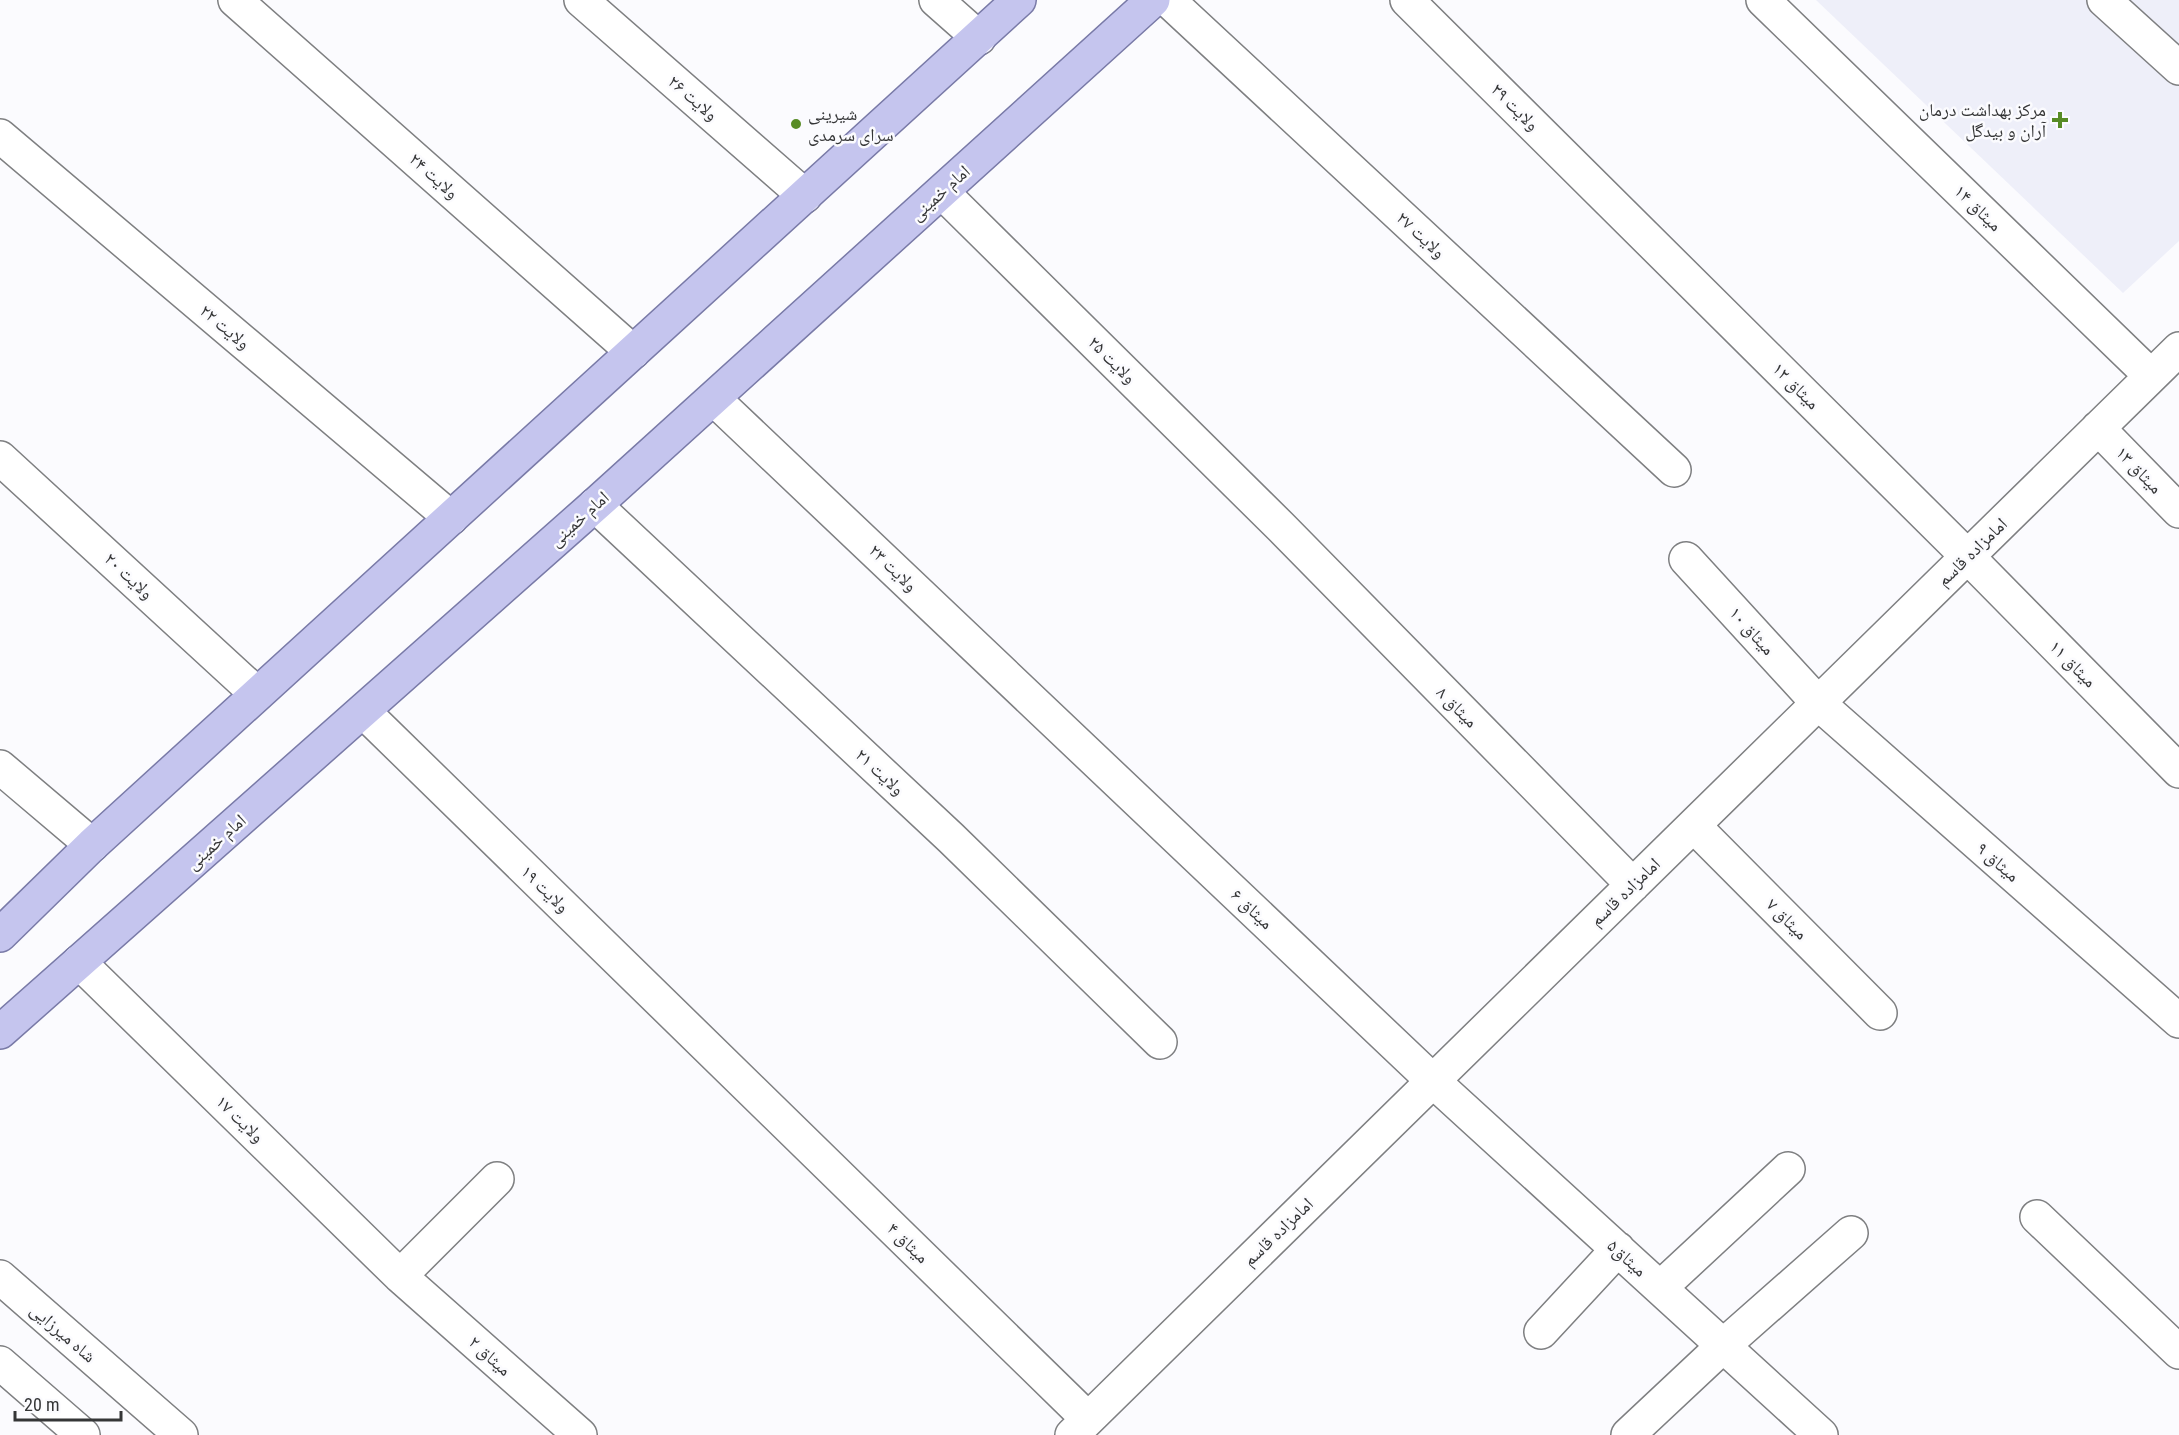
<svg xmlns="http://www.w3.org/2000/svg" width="2179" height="1435" font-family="'Roboto Condensed','Noto Naskh Arabic',sans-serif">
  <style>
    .built { fill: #eeeff9 }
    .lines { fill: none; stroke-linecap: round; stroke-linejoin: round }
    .minor-casing { stroke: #7e7f81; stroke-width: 36 }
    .major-casing { stroke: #797aa7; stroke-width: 36 }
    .minor { stroke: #fff; stroke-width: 33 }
    .major { stroke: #c5c5ee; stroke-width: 33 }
    .poi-dot { fill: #588c25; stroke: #fbfbfe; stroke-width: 2 }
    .labels { text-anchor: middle; stroke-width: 5; stroke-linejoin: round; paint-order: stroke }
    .street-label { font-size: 18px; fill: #353637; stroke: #fbfbfe }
    .poi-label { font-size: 18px; fill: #353637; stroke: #fbfbfe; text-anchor: end }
  </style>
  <rect width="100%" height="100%" fill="#fbfbfe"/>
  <path class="built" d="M1816 0H2179V241L2123 293Z"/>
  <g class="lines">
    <g class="minor-casing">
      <path id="minor" d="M235 0 633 352
        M581 0 805 196
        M936 0 979 38
        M1168 0 1674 470
        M1407 0 1968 557 2179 771
        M1763 0 2151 376
        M2104 0 2179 68
        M0 136 451 518
        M942 192 1282 528 1633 885
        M714 399 1433 1081 1821 1435
        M2098 428 2179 511
        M0 458 257 694
        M595 505 951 838 1160 1042
        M1686 559 1818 703 2179 1021
        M363 711 1088 1419
        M0 767 92 845
        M1694 826 1880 1013
        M79 962 400 1276 580 1435
        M2037 1217 2179 1352
        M400 1276 497 1179
        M0 1277 181 1435
        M1660 1288 1788 1169
        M1541 1332 1618 1249
        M0 1363 83 1435
        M1072 1435 2179 349
        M1628 1435 1724 1345 1851 1233"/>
    </g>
    <g class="major-casing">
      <path id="major" d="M0 935 92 845 1019 0
        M0 1032 595 505 1153 0"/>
    </g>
    <use href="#minor" class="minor"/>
    <use href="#major" class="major"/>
  </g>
  <g class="poi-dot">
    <path d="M2057 111h6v6h6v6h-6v6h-6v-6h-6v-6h6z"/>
    <circle cx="796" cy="124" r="6"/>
  </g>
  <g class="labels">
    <g class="street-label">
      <text transform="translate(693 98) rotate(41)" y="6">ولایت ۲۶</text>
      <text transform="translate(1515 107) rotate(45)" y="6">ولایت ۲۹</text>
      <text transform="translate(434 176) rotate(42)" y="6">ولایت ۲۴</text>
      <text transform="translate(940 193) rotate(-42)" y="6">امام خمینی</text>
      <text transform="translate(1978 208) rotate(44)" y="6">میثاق ۱۴</text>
      <text transform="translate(1421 235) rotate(43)" y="6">ولایت ۲۷</text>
      <text transform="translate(225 327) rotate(40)" y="6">ولایت ۲۲</text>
      <text transform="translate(1112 360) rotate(45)" y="6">ولایت ۲۵</text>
      <text transform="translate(1796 386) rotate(45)" y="6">میثاق ۱۲</text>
      <text transform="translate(2139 470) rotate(46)" y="6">میثاق ۱۳</text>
      <text transform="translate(579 519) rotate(-42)" y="6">امام خمینی</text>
      <text transform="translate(1972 552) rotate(-44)" y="6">امامزاده قاسم</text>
      <text transform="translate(893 568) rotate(44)" y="6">ولایت ۲۳</text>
      <text transform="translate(129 576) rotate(43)" y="6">ولایت ۲۰</text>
      <text transform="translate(1752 631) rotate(48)" y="6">میثاق ۱۰</text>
      <text transform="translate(2073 664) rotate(45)" y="6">میثاق ۱۱</text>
      <text transform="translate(1457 707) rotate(45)" y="6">میثاق ۸</text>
      <text transform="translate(880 772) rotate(43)" y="6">ولایت ۲۱</text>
      <text transform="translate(216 842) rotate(-42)" y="6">امام خمینی</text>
      <text transform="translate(1998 862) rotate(41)" y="6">میثاق ۹</text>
      <text transform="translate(545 889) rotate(44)" y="6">ولایت ۱۹</text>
      <text transform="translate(1625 892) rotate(-44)" y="6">امامزاده قاسم</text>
      <text transform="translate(1252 909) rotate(43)" y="6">میثاق ۶</text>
      <text transform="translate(1787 919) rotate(45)" y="6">میثاق ۷</text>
      <text transform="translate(240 1119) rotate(44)" y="6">ولایت ۱۷</text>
      <text transform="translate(1278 1232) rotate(-44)" y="6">امامزاده قاسم</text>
      <text transform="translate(908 1243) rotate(44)" y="6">میثاق ۴</text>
      <text transform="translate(1627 1258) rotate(42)" y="6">میثاق۵</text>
      <text transform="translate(63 1333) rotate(41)" y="6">شاه میرزایی</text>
      <text transform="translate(490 1356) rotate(42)" y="6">میثاق ۲</text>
    </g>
    <g class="poi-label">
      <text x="2046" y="116">مرکز بهداشت درمان<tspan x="2046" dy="21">آران و بیدگل</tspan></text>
      <text x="808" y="120" text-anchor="start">شیرینی<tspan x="808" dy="21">سرای سرمدی</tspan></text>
    </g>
  </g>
  <path d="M15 1411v9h106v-9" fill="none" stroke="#353637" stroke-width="3"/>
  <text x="24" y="1411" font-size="18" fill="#353637" stroke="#fbfbfe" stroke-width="4.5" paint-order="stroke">20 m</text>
</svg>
